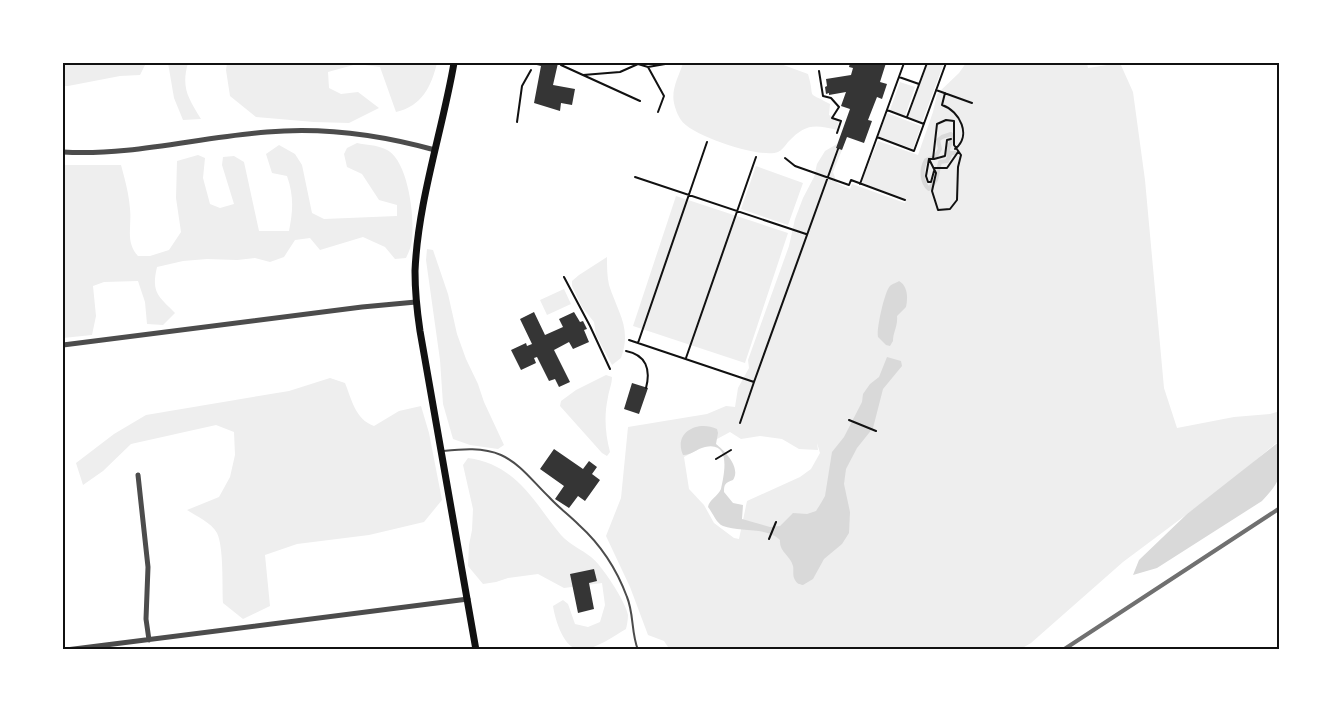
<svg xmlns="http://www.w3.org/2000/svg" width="1343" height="713" font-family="'IBM Plex Sans',sans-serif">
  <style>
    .green { fill: #eee; fill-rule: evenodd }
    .water { fill: #d9d9d9 }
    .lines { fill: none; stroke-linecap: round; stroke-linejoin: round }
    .stream { stroke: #d9d9d9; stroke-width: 4 }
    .building { fill: #353535 }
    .path { stroke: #111; stroke-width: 2 }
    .service { stroke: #4c4c4c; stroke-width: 2 }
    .minor { stroke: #4c4c4c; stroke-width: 5 }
    .secondary { stroke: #111; stroke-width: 7 }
    .rail { stroke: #707070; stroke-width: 4 }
    .neatline { fill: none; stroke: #111; stroke-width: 2 }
  </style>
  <rect width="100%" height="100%" fill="#fff"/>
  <path class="green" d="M63 63H146L140 75 120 76 68 86H63Z
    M168 63H188C181 88 188 97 201 119L183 120 174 98Z
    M227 63H437C431 87 422 106 396 112L380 67 357 64 328 72 329 88 341 94 358 92 379 108 349 123 314 122 256 117 230 96 226 70Z
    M683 63H778L808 74C816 101 804 90 830 104L829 115 839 120 837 130C814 124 805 124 788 142 785 146 782 150 778 152 762 159 691 136 681 120 678 116 675 108 674 103 671 89 679 76 683 63Z
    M928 63H944L922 122 908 117Z
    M966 63H1087L1088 68 1120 63 1133 92 1145 180 1164 388 1177 428 1234 417 1270 414 1280 411V441L1275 444 1230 482 1123 562 1031 643 1019 650H670L664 641 648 635 630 587 606 536 621 498 628 427 707 414 726 406 735 407 738 388 749 368 748 360 789 246 795 219 803 198 814 177 817 164 825 151 837 144 836 148 842 150 833 172 837 183 850 189 852 184 905 203 906 199 861 183 878 141 918 155 933 112 937 94 959 73ZM730 432 741 439 760 436 782 439 799 449 818 450 817 443 820 453 811 469 800 477 747 501 739 539 734 538 714 523 704 505 689 489 684 457Z
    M900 82 915 87 905 116 890 110Z
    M887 113 921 126 913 149 878 136Z
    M357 143C366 145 377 145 385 149 409 158 416 223 411 245 410 249 408 254 406 258L395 259 385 247 363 237 320 250 310 238 295 240 284 257 270 262 255 258 237 260 207 259 183 261 157 267C151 293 158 296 175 313L163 325 147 324 145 302 138 281 104 282 93 286 96 316 92 335 63 338V167L65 165H121C125 180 129 194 130 209 132 226 125 242 138 256H150L169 250 181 232 176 198 177 161 198 155 205 158 203 178 210 204 220 208 234 204 222 165 223 157 234 156 244 162 259 231H289C293 211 294 196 287 176L272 173 266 154 279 145 295 154 302 165 312 213 324 219 397 216V205L379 200 362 174 347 167 344 154 347 148Z
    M756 166 803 183 788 225 741 209Z
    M676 196 788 233 745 363 633 326Z
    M427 249 433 250 448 294 457 334 466 359 478 384 484 402 504 445 498 449 470 445 453 439 443 404 440 360 426 260Z
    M607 257C607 267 607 276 609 285 618 313 632 328 621 358L612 365 596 335 594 322 582 307 572 286V281L579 275Z
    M564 289 571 304 547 315 540 300Z
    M606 375 612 377C612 384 609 390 608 397 604 415 605 433 610 452L607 456 602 453 560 406 561 401 576 390Z
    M330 378 345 383C352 400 355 419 374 426L399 411 421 406 429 433 442 500 424 522 369 535 297 544 265 555 270 606 243 619 223 603C222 586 224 548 217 533 212 523 196 516 187 510L219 497 230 477 235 455 234 432 216 425 131 444 103 471 83 485 76 463 114 434 146 415 289 391Z
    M468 458C517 465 533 501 561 535 570 545 581 549 591 557 601 564 626 602 628 615 628 619 627 625 626 629 614 636 597 648 583 650 564 652 555 619 553 606L563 600 568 604 575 624 588 627 600 622 605 605 602 583 564 588 538 574 508 578 496 582 483 584 468 566 469 545 472 530 473 509 463 465Z"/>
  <path class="water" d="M899 281C908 286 908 298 906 307L897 316C898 326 893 332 893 341L890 346 886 345 878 337C876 330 885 290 890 286 892 284 898 282 899 281Z
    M887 357 901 361 902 366 883 389 873 428 857 448 846 469 844 484 850 512 849 533 842 544 824 559 813 579 803 585C799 584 797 584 795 580 792 575 794 570 793 566 790 555 779 552 780 540 768 527 739 532 723 526 716 523 713 513 708 507 709 500 718 496 721 489 724 475 732 441 705 447 696 449 692 455 683 455 673 432 698 420 717 429L718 433 716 444C726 452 741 468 733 480 725 483 724 484 724 492L733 503 743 505 742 519 770 527 780 526 793 513 807 514 816 511 821 503 825 496 832 452 844 437 862 402 863 394 870 384 879 377Z
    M1280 441C1280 473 1285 477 1262 501L1157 568 1133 575 1139 560 1187 514Z"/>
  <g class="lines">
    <path class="stream" d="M949 158 948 149 953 137 951 134 942 137 938 140 940 149 936 156 926 160C921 169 921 182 929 189L936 180 940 162 947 161 951 153H956"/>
  </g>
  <path class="building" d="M528 63H558L553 85 575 89 572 105 561 103 560 111 534 103 541 66Z
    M850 63H886L880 82 887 84 882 99 877 97 868 120 872 121 864 143 847 137 842 150 836 148 850 109 841 106 846 92 829 95V93L826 94 825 87 827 86 826 79 851 75 853 68 849 67Z
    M534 312 545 335 563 327 559 319 574 312 580 322 583 321 587 329 584 330 589 342 573 349 569 342 554 350 570 382 559 387 555 379 549 381 537 357 534 358 536 363 521 370 511 350 526 343 527 346 532 344 520 319Z
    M632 383 648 388 639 414 624 409Z
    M554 449 583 469 589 461 597 467 592 474 600 480 585 501 578 496 569 508 555 499 564 486 540 469Z
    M594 569 597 581 589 583 594 609 578 613 570 574Z"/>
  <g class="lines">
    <path class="path" d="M561 65 640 101
      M648 67 671 63
      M819 71 823 96 831 98 839 107 832 118 841 121 837 133
      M583 75 620 72 638 64 648 67 664 96 658 112
      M899 77 919 84
      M936 90 972 103
      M945 93 942 105C960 111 972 136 955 149
      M887 110 924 124
      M907 117 927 63
      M517 122 522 86 531 70
      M877 137 914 151 946 63
      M785 158 795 166 849 185 851 180 905 200
      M929 159 926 176 928 182H931L934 171
      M933 159 937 124 946 120 954 121V145L961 155 958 167 957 200 950 209 938 210 932 191 936 173 929 159H934L945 156 947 140 951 139
      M934 168H947L958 152
      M635 177 806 234
      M860 184 904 63
      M564 277 590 326 610 369
      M629 340 754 382
      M638 343 707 142
      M626 351C646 355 651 369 646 388
      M686 358 756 157
      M849 420 876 431
      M740 423 754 382 838 149
      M716 459 731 450
      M769 539 776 522"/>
    <path class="service" d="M443 451C462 449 483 447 501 455 521 464 534 483 549 497 558 507 569 515 579 525 600 544 617 570 627 597 634 614 631 632 638 650"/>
    <path class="minor" d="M63 152C132 156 199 137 267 132 323 127 381 135 435 150
      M63 345 362 307 416 302
      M138 475 148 567 146 619 149 640
      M66 650 468 599"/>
    <path class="secondary" d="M454 63C442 132 418 201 415 271 415 292 417 311 420 331L476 650"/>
    <path class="rail" d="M1063 650 1280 508"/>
  </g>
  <rect width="1343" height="713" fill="none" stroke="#ffffff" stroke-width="129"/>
  <rect x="64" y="64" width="1214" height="584" class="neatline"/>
</svg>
